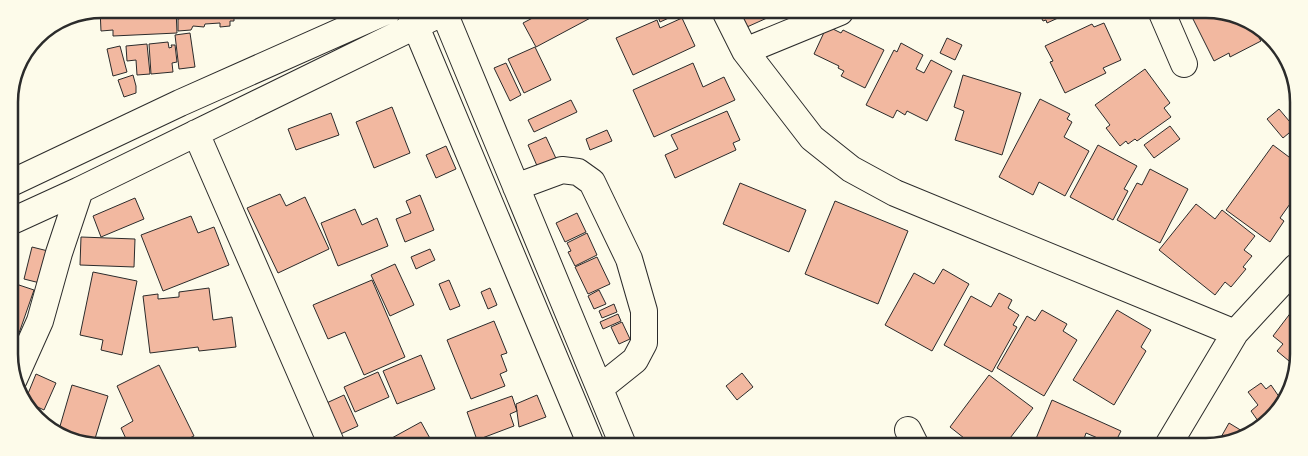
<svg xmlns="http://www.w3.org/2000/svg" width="1308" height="456" font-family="Manrope,sans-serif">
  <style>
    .building { fill: #f2b8a0; stroke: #2b2b2b }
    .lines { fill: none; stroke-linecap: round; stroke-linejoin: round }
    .minor-casing { stroke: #2b2b2b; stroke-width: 28 }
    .minor { stroke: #fdfbea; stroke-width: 26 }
    .rim { fill: none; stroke: #2b2b2b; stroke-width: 2.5 }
  </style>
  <rect width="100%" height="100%" fill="#fdfbea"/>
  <path class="building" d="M100 9H176L177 33 113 36V30L101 31Z
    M182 9H226L227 17H234V21H230V26L220 27V23L205 24 204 27 193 26 191 30 178 31V19L182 18Z
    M546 11H594L596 15 536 47 523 23Z
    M656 11H684L660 22Z
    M740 11 764 12 767 18 747 27Z
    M1039 13H1069L1047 23 1046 20 1043 21Z
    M1198 13 1236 14 1267 34 1259 38 1261 41 1230 57 1229 53 1214 61 1192 17Z
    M682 18 695 46 633 75 616 38 657 20 660 28Z
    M1104 23 1121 60 1103 68 1106 73 1065 93 1050 62 1053 61 1045 46 1092 24 1094 27Z
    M827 26 841 33 843 30 884 50 865 88 841 76 844 71 838 68 839 66 814 54Z
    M190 33 195 67 179 69 175 35Z
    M947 38 962 45 955 60 940 53Z
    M168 42 169 48 172 47 171 45H175L177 62 172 63 173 72 151 74 149 44Z
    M901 43 923 55 916 69 924 73 931 60 952 71 927 121 907 111 905 115 897 110 893 118 866 105 894 50 897 52Z
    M147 44 150 74 137 75 136 60 127 61 126 46Z
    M120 46 127 72 113 76 107 49Z
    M535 47 551 80 524 93 508 59Z
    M506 63 521 95 510 101 494 68Z
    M693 63 703 87 724 77 735 100 654 137 633 90Z
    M1145 69 1170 103 1164 108 1171 117 1137 141 1135 139 1128 144 1126 141 1120 146 1106 128 1110 125 1095 105Z
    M133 75 136 86V93L124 97 118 80Z
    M963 75 1021 93 1002 155 955 140 964 111 954 107Z
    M1040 99 1070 114 1067 119 1072 122 1064 137 1089 151 1065 196 1039 182 1033 195 999 177Z
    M571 100 577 112 534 132 528 120Z
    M392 107 410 153 374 168 356 122Z
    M1279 109 1295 128 1283 138 1267 119Z
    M727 111 740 140 733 143 736 150 675 178 665 155 678 149 671 135Z
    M331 113 339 135 296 150 288 129Z
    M1170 126 1180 139 1154 158 1144 145Z
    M607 130 612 141 590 150 586 139Z
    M546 137 560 167 541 175 528 145Z
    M1098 145 1137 166 1124 189 1128 191 1113 220 1070 197Z
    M1273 145 1297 163V194L1280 218 1284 221 1270 242 1226 210Z
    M446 146 456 169 436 178 426 155Z
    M1150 169 1188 189 1160 243 1117 220 1137 183 1142 185Z
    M740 183 806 210 789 252 723 224Z
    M280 194 286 206 305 197 329 249 278 273 247 208Z
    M420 195 434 230 405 242 396 219 411 213 406 201Z
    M135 198 144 219 101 237 93 216Z
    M835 201 908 231 878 304 805 274Z
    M1196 204 1215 219 1222 210 1255 236 1244 250 1252 256 1243 267 1246 269 1231 287 1225 282 1215 295 1159 250Z
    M355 209 362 225 377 218 388 246 338 266 321 223Z
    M577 213 586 232 565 242 556 223Z
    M191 216 198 233 214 227 229 265 163 291 141 235Z
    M587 233 597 255 575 266 568 252 571 251 567 243Z
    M81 237 135 239 134 267 80 265Z
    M32 247 48 251 40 283 24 279Z
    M430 249 435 260 416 269 411 257Z
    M597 257 610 284 588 294 575 267Z
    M395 264 414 305 390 316 371 275Z
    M943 269 969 284 932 351 885 325 914 273 934 284Z
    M93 272 137 281 122 355 101 350 103 340 80 335Z
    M372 280 405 357 364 375 345 332 328 339 313 305Z
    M449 280 460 306 450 310 439 284Z
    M10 282 34 290 10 359Z
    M209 288 213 320 232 317 236 347 199 351 198 347 150 353 143 296 158 294V299L179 297V292Z
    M490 288 497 305 488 309 481 292Z
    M599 290 606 304 594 309 588 296Z
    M999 293 1012 300 1008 308 1019 315 1013 325 1017 327 992 372 944 345 971 296 991 307Z
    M614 304 617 312 602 318 599 311Z
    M1295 307V366L1277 351 1283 344 1273 336Z
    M1042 310 1067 324 1063 331 1077 340 1044 396 997 368 1027 316 1035 321Z
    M1117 310 1151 330 1141 347 1146 351 1114 405 1073 380Z
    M618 314 621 321 603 329 600 322Z
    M494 321 507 353 501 355 507 371 500 374 505 386 471 399 447 340Z
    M622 322 630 339 619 344 611 327Z
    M421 355 435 389 397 404 383 371Z
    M159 365 194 436 179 443H125L127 441 121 428 133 421 117 386Z
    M1295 367 1294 380 1288 375Z
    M378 372 389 397 355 412 344 387Z
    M742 373 753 387 737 400 726 386Z
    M36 374 56 383 44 410 25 401Z
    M989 375 1033 408 1004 446H963L960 444 964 438 950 427Z
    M1261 383 1266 389 1271 385 1282 401 1263 428 1251 411 1258 405 1248 392Z
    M72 385 108 396 94 442H72L58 433Z
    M344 395 358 426 334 437 320 406Z
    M537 395 546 417 519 427 516 404Z
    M512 396 517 411 510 414 514 426 477 440 467 412Z
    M1052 400 1121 431 1114 445 1086 433 1084 439 1092 442 1090 447 1033 446Z
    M421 422 432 442 437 440 439 444H381Z
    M1229 423 1247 434 1216 446Z"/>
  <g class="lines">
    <g class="minor-casing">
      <path id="minor" d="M409 10 591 445
        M443 10 623 445
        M725 11 745 51 812 138 851 169 895 193 1235 333
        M1162 13 1184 64
        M745 51 840 12
        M196 133 331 443
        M9 184 180 103 389 10
        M516 187 562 170 578 172 592 182 629 259 644 311V343L635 360 600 388
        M10 222 80 190 448 10
        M14 379 40 321 59 253 80 190
        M908 430 916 446
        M1167 447 1235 333 1296 267"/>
    </g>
    <use href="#minor" class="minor"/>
  </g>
  <path d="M0 0H1308V456H0ZM102 18H1206A84 84 0 0 1 1290 102V354A84 84 0 0 1 1206 438H102A84 84 0 0 1 18 354V102A84 84 0 0 1 102 18Z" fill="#fdfbea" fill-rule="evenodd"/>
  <path class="rim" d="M102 18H1206A84 84 0 0 1 1290 102V354A84 84 0 0 1 1206 438H102A84 84 0 0 1 18 354V102A84 84 0 0 1 102 18Z"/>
</svg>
